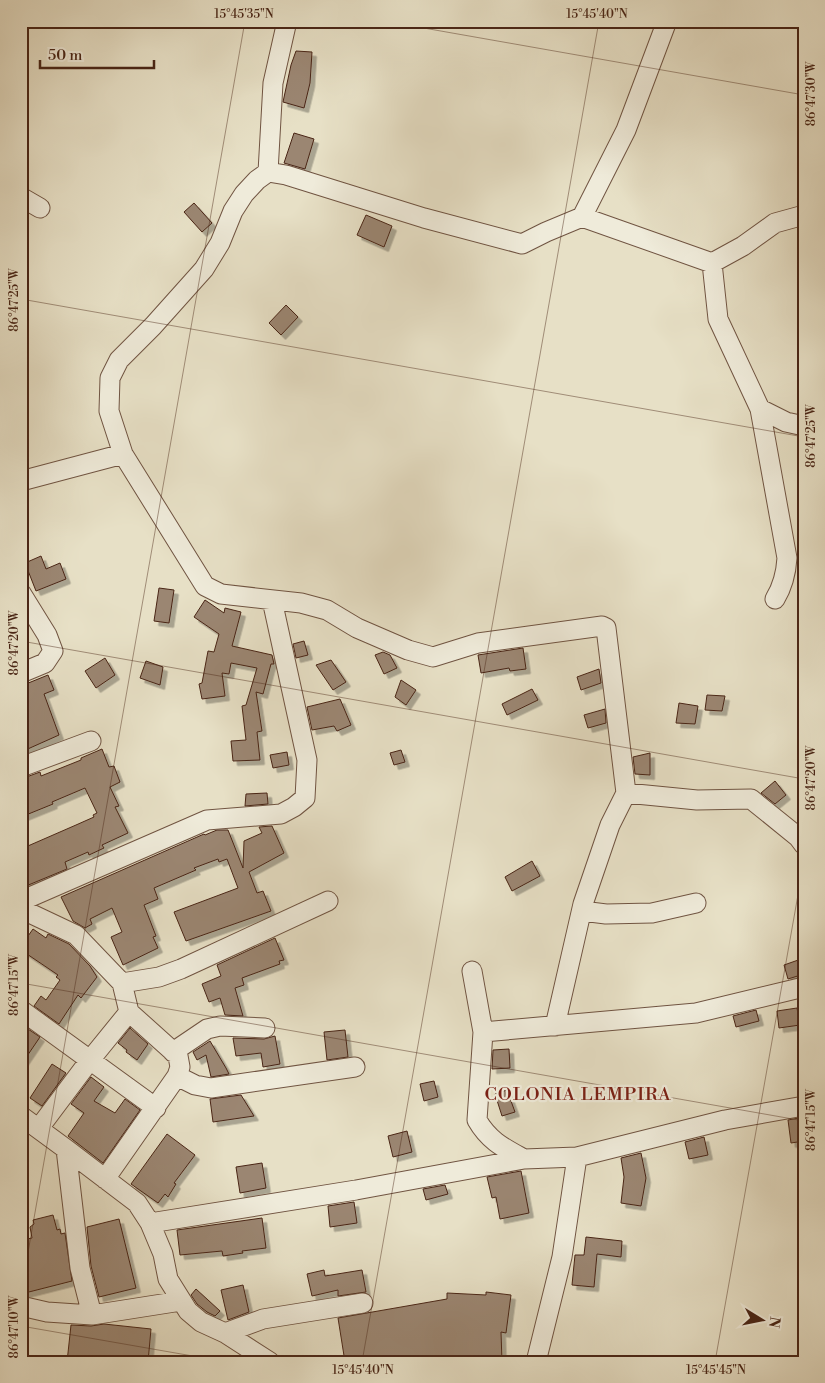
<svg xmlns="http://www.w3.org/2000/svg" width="825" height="1383" font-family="'Libre Bodoni',serif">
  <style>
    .building { fill: #9b8672; stroke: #492516; filter: url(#shadow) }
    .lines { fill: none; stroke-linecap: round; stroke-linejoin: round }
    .minor-casing { stroke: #705442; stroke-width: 21 }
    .minor { stroke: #efebda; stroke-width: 19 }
    .ticks { fill: none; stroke: #492516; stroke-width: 1; stroke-opacity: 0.45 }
    .labels { text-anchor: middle; stroke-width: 4.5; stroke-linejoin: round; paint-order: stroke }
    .neighbourhood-label { font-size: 18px; letter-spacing: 1px; fill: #7a1f14; stroke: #efebda }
    .neatline { fill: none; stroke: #492516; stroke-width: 2 }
    .ticks-label { font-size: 12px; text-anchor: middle; fill: #492516 }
  </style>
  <defs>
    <filter id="shadow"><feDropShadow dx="4.5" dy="4.5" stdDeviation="0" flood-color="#0004"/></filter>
  </defs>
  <rect width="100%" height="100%" fill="#e7e0c6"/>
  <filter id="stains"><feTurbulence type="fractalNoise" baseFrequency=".004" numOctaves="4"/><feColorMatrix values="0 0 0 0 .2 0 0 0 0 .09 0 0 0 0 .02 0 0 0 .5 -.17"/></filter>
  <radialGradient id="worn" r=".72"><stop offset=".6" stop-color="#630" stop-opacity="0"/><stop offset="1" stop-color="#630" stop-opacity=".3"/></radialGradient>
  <path class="building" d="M296 51 312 52 310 83 304 108 283 102 291 65Z
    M294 133 314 139 305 169 284 163Z
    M194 203 212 223 202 232 184 212Z
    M366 215 392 226 384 247 357 235Z
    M286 305 298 317 281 335 269 323Z
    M41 556 46 569 60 563 66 579 36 591 25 563Z
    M159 588 174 590 169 623 154 621Z
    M205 600 224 613 225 608 241 612 232 646 272 655 274 664H271L263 694 256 692 262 731 257 732 260 760 233 761 231 741 246 740 242 706 246 705 257 668 231 663 229 674 222 673 225 696 202 699 199 684 202 683 208 651 214 652 219 634 194 617Z
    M304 641 308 655 296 658 293 644Z
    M523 648 526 669 510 671 509 668 481 673 478 655Z
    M383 652 390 655 397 668 384 674 375 655Z
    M105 658 115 675 96 688 85 671Z
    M331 660 346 682 333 690 316 665Z
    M146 661 163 667 160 685 140 678Z
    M599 669 601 683 581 690 577 677Z
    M48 675 54 690 44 694 59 735 21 752V686Z
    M401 680 416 690 406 705 395 697Z
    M532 689 538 700 507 715 502 704Z
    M707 695 725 696 722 711 705 710Z
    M340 699 351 725 337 731 334 726 312 730 307 707Z
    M679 703 698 706 695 724 676 723Z
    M605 709 606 723 588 728 584 715Z
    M102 749 109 767 114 766 120 782 110 787 119 806 115 807 128 833 102 845 104 848 89 855 88 852 65 862 67 869 26 886 21 875V849L76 825 94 817 93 815 97 813 85 788 52 802 53 804 21 817V779L40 772 41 776 81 760V758Z
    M401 750 405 762 394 765 390 753Z
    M287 752 289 765 273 768 270 755Z
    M650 753V775L635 774 633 757Z
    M775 781 786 795 775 804 761 793Z
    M267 793 268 804 245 806 246 794Z
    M272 826 284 853 249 872 257 893 263 891 271 911 186 941 174 912 238 888 227 859 219 862 218 859 194 868 196 870 154 888 158 899 144 905 156 936 153 937 158 948 123 965 111 937 122 932 112 908 90 919 92 924 85 928 73 921 61 897 204 834 205 835 217 830H228L243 868 244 841 262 833 259 827Z
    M532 861 540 876 512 891 505 877Z
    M33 929 46 938 48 934 69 944 90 966 97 977 81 998 78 995 59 1024 34 1006 41 996 46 1000 60 980 56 977 58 975 21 950V946Z
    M275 938 284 960 279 961 280 964 242 978 244 985 235 988 243 1016 225 1015 220 998 209 1002 202 984 221 976 217 965Z
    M804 958V974L788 979 784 965Z
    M797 1008 800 1025 779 1028 777 1011Z
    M756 1010 759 1021 736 1027 733 1016Z
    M22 1025 40 1037 21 1065V1026Z
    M130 1028 148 1044 137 1060 126 1052 127 1050 118 1043Z
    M345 1030 348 1057 327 1060 324 1032Z
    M275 1036 280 1064 263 1067 261 1053 236 1056 233 1038 264 1039Z
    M210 1041 226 1068 229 1074 211 1077 206 1055 197 1060 193 1052Z
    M509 1049 510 1068 492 1069 493 1050Z
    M52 1064 66 1073 42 1106 30 1098Z
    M91 1077 104 1087 94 1101 115 1113 125 1099 140 1110 103 1163 68 1136 84 1113 71 1104Z
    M434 1081 438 1097 424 1101 420 1084Z
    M507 1090 515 1112 502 1116 495 1094Z
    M241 1095 254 1116 213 1122 210 1099Z
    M804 1117V1141L791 1143 788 1120Z
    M407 1131 412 1152 393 1157 388 1136Z
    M167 1134 195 1155 174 1183 176 1184 168 1197 165 1194 158 1203 131 1184Z
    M704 1137 708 1155 689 1159 685 1142Z
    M641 1153 646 1178 641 1206 621 1203 624 1177 621 1158Z
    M262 1163 266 1188 240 1193 236 1167Z
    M521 1171 529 1213 500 1219 496 1197 492 1198 487 1177Z
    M445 1185 448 1194 426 1200 423 1189Z
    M354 1202 357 1223 330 1227 328 1206Z
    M53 1215 57 1230 60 1229 61 1234 65 1233 72 1281 21 1294V1240L32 1238 30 1227 34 1224 33 1220Z
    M262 1218 266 1248 242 1251 243 1253 223 1256 222 1251 180 1255 177 1230Z
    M119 1219 136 1288 99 1297 91 1266 87 1227Z
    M586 1237 622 1241 621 1257 597 1254 594 1287 572 1285 575 1255H584Z
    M324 1270 325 1276 362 1270 366 1292 338 1296V1290L312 1296 307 1274Z
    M243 1285 249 1312 228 1320 221 1290Z
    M196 1289 220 1311 215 1316 207 1312 197 1304 191 1295Z
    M486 1292 511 1295 506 1333 501 1332 502 1362H345L338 1318 447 1299V1293L486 1295Z
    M104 1324 151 1329 148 1362H67L71 1325 91 1326Z"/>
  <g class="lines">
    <g class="minor-casing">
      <path id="minor" d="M268 172 273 83 287 21
        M21 197 40 208
        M582 217 626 130 667 21
        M712 263 718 319 760 409 787 558C786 574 783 586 775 599
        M760 409 786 422 804 426
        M21 481 123 454
        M21 593 47 635 53 651 45 663 21 673
        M21 767 91 741
        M626 793 697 800 751 799 798 837 804 845
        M21 901 207 820 281 814 294 807 305 798 307 760 272 600
        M21 909 76 935 122 983 129 1012 178 1056 180 1067 177 1076 105 1179
        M582 911 606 914 652 913 696 903
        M472 971 483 1032 477 1120C489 1141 504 1148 524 1159
        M122 983 159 977 181 969 328 901
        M21 1010 156 1108
        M555 1026 583 904 610 825 626 793 606 628 602 626 478 643 433 657 408 650 357 628 327 610 301 603 221 594 205 586 123 454 109 411 110 378 119 360 153 326 204 269 220 243 233 211 244 194 257 180 268 172 286 175 424 218 522 244 546 232 582 217 712 263 743 246 775 223 804 215
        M483 1032 696 1013 804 987
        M173 1052 207 1029 220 1026 265 1028
        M177 1076 195 1085 211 1088 355 1067
        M21 1116 66 1149 137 1203 150 1223 163 1254 168 1279 188 1311 201 1322 225 1333 270 1362
        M39 1128 90 1060 129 1012
        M66 1149 80 1268 92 1315
        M150 1223 356 1190 524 1159 577 1157 725 1120 804 1106
        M21 1306 47 1312 92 1315 181 1301
        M225 1333 263 1319 363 1303
        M536 1362 562 1257 577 1157"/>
    </g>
    <use href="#minor" class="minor"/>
  </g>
  <path class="ticks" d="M384 21 804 95M21 299 804 437M21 641 804 779M21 983 804 1121M21 1292 245 21M21 1326 227 1362M362 1362 599 21M715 1362 804 861"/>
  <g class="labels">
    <g class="neighbourhood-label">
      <text x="578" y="1100">COLONIA LEMPIRA</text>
    </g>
  </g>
  <rect width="825" height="1383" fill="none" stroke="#e7e0c6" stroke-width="55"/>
  <g transform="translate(762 1320) rotate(100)" stroke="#efebda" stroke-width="4" paint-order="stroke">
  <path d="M0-4L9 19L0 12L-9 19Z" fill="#492516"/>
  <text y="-8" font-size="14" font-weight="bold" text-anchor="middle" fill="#492516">N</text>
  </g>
  <path d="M40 60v8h114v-8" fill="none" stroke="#492516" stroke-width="2.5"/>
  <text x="48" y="60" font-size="15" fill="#492516" stroke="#efebda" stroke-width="4" paint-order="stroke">50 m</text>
  <rect x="28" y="28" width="770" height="1328" class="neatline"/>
  <g class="ticks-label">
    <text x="244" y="18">15°45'35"N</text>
    <text x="597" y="18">15°45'40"N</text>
    <text transform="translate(811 94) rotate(-90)" y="4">86°47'30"W</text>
    <text transform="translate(14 300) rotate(-90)" y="4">86°47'25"W</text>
    <text transform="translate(811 436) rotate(-90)" y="4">86°47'25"W</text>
    <text transform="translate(14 643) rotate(-90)" y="4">86°47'20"W</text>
    <text transform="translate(811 778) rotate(-90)" y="4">86°47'20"W</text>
    <text transform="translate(14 985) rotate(-90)" y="4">86°47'15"W</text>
    <text transform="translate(811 1120) rotate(-90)" y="4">86°47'15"W</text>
    <text transform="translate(14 1327) rotate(-90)" y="4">86°47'10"W</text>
    <text x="363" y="1374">15°45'40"N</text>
    <text x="716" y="1374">15°45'45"N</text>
  </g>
  <rect width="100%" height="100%" filter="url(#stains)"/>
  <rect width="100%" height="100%" fill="url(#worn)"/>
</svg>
